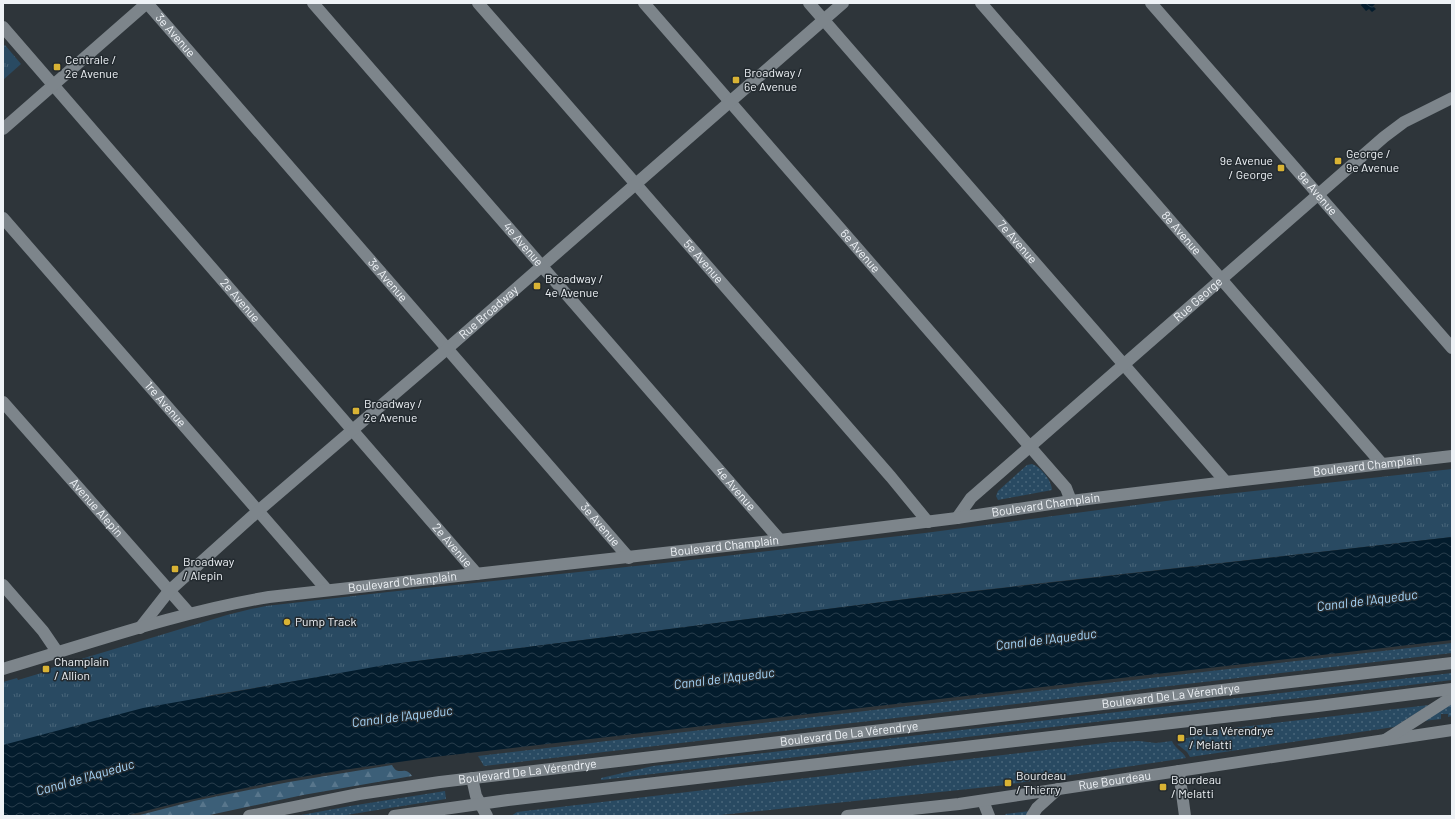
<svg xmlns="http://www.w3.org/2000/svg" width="1455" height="819" font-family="Barlow,sans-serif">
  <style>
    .grass { fill: url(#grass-dots) }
    .forest { fill: url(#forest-firs) }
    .park { fill: url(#park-tufts) }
    .water { fill: url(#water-waves) }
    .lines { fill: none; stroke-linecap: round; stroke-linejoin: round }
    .street { stroke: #7d858b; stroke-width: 12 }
    .secondary { stroke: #7d858b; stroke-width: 12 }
    .poi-dot { fill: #d9b334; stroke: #242b30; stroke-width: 1.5 }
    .labels { text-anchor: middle; stroke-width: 3; stroke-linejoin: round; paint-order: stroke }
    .street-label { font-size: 12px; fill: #eef2f6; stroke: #242b30 }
    .poi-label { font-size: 12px; fill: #eef2f6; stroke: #242b30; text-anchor: start }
    .water-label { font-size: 13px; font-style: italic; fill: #a5d5f9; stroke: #242b30 }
  </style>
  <defs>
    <pattern id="grass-dots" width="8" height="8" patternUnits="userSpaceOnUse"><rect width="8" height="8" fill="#294a62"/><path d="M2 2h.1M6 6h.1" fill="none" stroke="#486579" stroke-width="1.8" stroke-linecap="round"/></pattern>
    <pattern id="forest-firs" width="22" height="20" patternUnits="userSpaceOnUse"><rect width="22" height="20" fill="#3c5f78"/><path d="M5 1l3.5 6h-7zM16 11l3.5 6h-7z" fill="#58768c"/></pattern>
    <pattern id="park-tufts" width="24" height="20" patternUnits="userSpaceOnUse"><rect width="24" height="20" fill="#294a62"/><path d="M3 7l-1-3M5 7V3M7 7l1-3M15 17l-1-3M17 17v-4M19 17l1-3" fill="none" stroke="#486579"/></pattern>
    <pattern id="water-waves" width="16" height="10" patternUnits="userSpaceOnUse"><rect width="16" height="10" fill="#031c2d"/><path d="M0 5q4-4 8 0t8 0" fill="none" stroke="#283d4c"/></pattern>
  </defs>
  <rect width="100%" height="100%" fill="#2e353a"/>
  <path class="grass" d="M1032 464C1041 467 1052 481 1052 490L998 500 996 496 998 491 1027 465Z
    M1452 643V653L484 766 478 756Z
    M1452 673V680L601 780V778L653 766Z
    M1452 704V716L1448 717V714H1441V719L1423 721Z
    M1429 705 1394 727 1190 757 1187 752 1177 744 1183 743V739L1224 729Z
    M1139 741 1156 743 1172 741C1175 749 1183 751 1186 758L997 786 711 816H511L517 812 1113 742Z
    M445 791 446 799 340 816H296L350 806Z
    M1030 811 1027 816H1007L1005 814Z"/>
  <path class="forest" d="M392 765C399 778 404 764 412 776L303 795 205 816H136L194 801 289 782Z"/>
  <path class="park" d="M5 45 21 64 3 80V47Z
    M1452 469V537L937 595 409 662 212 695 3 746V682L17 678 18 680 48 671V669L227 615 251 609 266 606 388 592 664 563 925 533 1181 499Z"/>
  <path class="water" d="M1359 3H1374L1375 4 1373 6 1376 9 1372 12 1369 9 1366 11Z
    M1452 537V640L434 757 343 770 278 781 185 801 125 816H3V745L143 708 385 665 907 599Z"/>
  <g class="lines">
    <g class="street">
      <path id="s1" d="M147 3 629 558"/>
      <path id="s2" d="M313 3 780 540"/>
      <path id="s3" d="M478 3 891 477 928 522"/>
      <path id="s4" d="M644 3 1066 488 1071 501"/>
      <path id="s5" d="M809 3 1226 482"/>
      <path id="s6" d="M981 3 1382 464"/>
      <path id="s7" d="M1151 3 1452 348"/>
      <path id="s8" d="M3 27 477 574"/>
      <path id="s9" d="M3 218 327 590"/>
      <path id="s10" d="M3 402 189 613"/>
      <path id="s11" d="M957 518 971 498 1384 137 1404 122 1452 98"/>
      <path d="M3 585 43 631 58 653"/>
      <path id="s12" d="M140 628 169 591 258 511 440 355 843 3"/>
      <path d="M1179 771 1185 816"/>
      <path d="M983 801 989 816"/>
      <path id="s13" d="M847 816 959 804 1452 730"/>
      <path d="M1032 816 1037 808 1058 789"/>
    </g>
    <g class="secondary">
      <path d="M3 129 147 3"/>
      <path id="s14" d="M3 669C91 643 178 612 269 597L780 540 957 518 1071 501 1226 482 1452 456"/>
      <path d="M1385 740 1452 697"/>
      <path d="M472 778 476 796 487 816"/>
      <path id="s15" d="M249 816 359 794 440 782 1452 663"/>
      <path d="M394 816 508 800 1318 706 1452 689"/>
    </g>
  </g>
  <g class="poi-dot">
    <rect x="53" y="63" width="8" height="8" rx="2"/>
    <rect x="732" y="76" width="8" height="8" rx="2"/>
    <rect x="1334" y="157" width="8" height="8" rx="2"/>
    <rect x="1277" y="164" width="8" height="8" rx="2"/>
    <rect x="533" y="282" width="8" height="8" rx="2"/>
    <rect x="352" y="407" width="8" height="8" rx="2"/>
    <rect x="171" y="565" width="8" height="8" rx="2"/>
    <circle cx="287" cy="622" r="4"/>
    <rect x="42" y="665" width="8" height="8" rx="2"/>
    <rect x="1177" y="734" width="8" height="8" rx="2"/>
    <rect x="1004" y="779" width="8" height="8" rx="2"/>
    <rect x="1159" y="783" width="8" height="8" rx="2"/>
  </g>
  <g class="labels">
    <g class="street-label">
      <text dy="4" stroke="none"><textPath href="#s1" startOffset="43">3e Avenue</textPath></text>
      <text dy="4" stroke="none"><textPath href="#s7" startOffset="253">9e Avenue</textPath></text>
      <text dy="4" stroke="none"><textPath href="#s6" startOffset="305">8e Avenue</textPath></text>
      <text dy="4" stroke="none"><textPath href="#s5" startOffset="317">7e Avenue</textPath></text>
      <text dy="4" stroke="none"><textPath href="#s2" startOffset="320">4e Avenue</textPath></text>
      <text dy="4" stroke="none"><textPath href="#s4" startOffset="329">6e Avenue</textPath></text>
      <text dy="4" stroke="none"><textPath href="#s3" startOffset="343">5e Avenue</textPath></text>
      <text dy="4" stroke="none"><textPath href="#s1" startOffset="367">3e Avenue</textPath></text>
      <text dy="4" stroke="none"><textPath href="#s11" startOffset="326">Rue George</textPath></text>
      <text dy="4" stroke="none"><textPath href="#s8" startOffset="362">2e Avenue</textPath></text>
      <text dy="4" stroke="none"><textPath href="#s12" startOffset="471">Rue Broadway</textPath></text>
      <text dy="4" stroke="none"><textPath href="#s9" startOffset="247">1re Avenue</textPath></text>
      <text dy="4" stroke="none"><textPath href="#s14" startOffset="1382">Boulevard Champlain</textPath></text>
      <text dy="4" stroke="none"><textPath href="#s2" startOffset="644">4e Avenue</textPath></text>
      <text dy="4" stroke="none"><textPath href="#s14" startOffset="1058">Boulevard Champlain</textPath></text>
      <text dy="4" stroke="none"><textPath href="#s10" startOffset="141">Avenue Alepin</textPath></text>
      <text dy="4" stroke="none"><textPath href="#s1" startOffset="691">3e Avenue</textPath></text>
      <text dy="4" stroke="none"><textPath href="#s8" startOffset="686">2e Avenue</textPath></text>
      <text dy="4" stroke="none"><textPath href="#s14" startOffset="734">Boulevard Champlain</textPath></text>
      <text dy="4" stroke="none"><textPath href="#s14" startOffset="410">Boulevard Champlain</textPath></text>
      <text dy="4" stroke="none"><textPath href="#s15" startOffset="930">Boulevard De La Vérendrye</textPath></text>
      <text dy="4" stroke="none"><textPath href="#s15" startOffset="606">Boulevard De La Vérendrye</textPath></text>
      <text dy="4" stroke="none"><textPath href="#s15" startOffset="282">Boulevard De La Vérendrye</textPath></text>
      <text dy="4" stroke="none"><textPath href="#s13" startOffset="270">Rue Bourdeau</textPath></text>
    </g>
    <g class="poi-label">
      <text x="65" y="64">Centrale /<tspan x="65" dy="14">2e Avenue</tspan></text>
      <text x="744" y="77">Broadway /<tspan x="744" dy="14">6e Avenue</tspan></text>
      <text x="1346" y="158">George /<tspan x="1346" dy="14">9e Avenue</tspan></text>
      <text x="1273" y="165" text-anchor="end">9e Avenue<tspan x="1273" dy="14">/ George</tspan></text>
      <text x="545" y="283">Broadway /<tspan x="545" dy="14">4e Avenue</tspan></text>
      <text x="364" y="408">Broadway /<tspan x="364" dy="14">2e Avenue</tspan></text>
      <text x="183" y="566">Broadway<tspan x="183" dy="14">/ Alepin</tspan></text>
      <text x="295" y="626">Pump Track</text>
      <text x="54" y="666">Champlain<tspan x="54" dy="14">/ Allion</tspan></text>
      <text x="1189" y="735">De La Vérendrye<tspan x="1189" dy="14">/ Melatti</tspan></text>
      <text x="1016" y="780">Bourdeau<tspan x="1016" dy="14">/ Thierry</tspan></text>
      <text x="1171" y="784">Bourdeau<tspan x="1171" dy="14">/ Melatti</tspan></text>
    </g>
    <g class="water-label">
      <text transform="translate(1367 600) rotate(-7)" y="5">Canal de l'Aqueduc</text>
      <text transform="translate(1046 639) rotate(-7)" y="5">Canal de l'Aqueduc</text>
      <text transform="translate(724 678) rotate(-7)" y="5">Canal de l'Aqueduc</text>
      <text transform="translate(402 716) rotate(-7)" y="5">Canal de l'Aqueduc</text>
      <text transform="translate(85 777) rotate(-16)" y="5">Canal de l'Aqueduc</text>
    </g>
  </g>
  <rect width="1455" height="819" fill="none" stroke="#eef2f6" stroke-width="8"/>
</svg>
